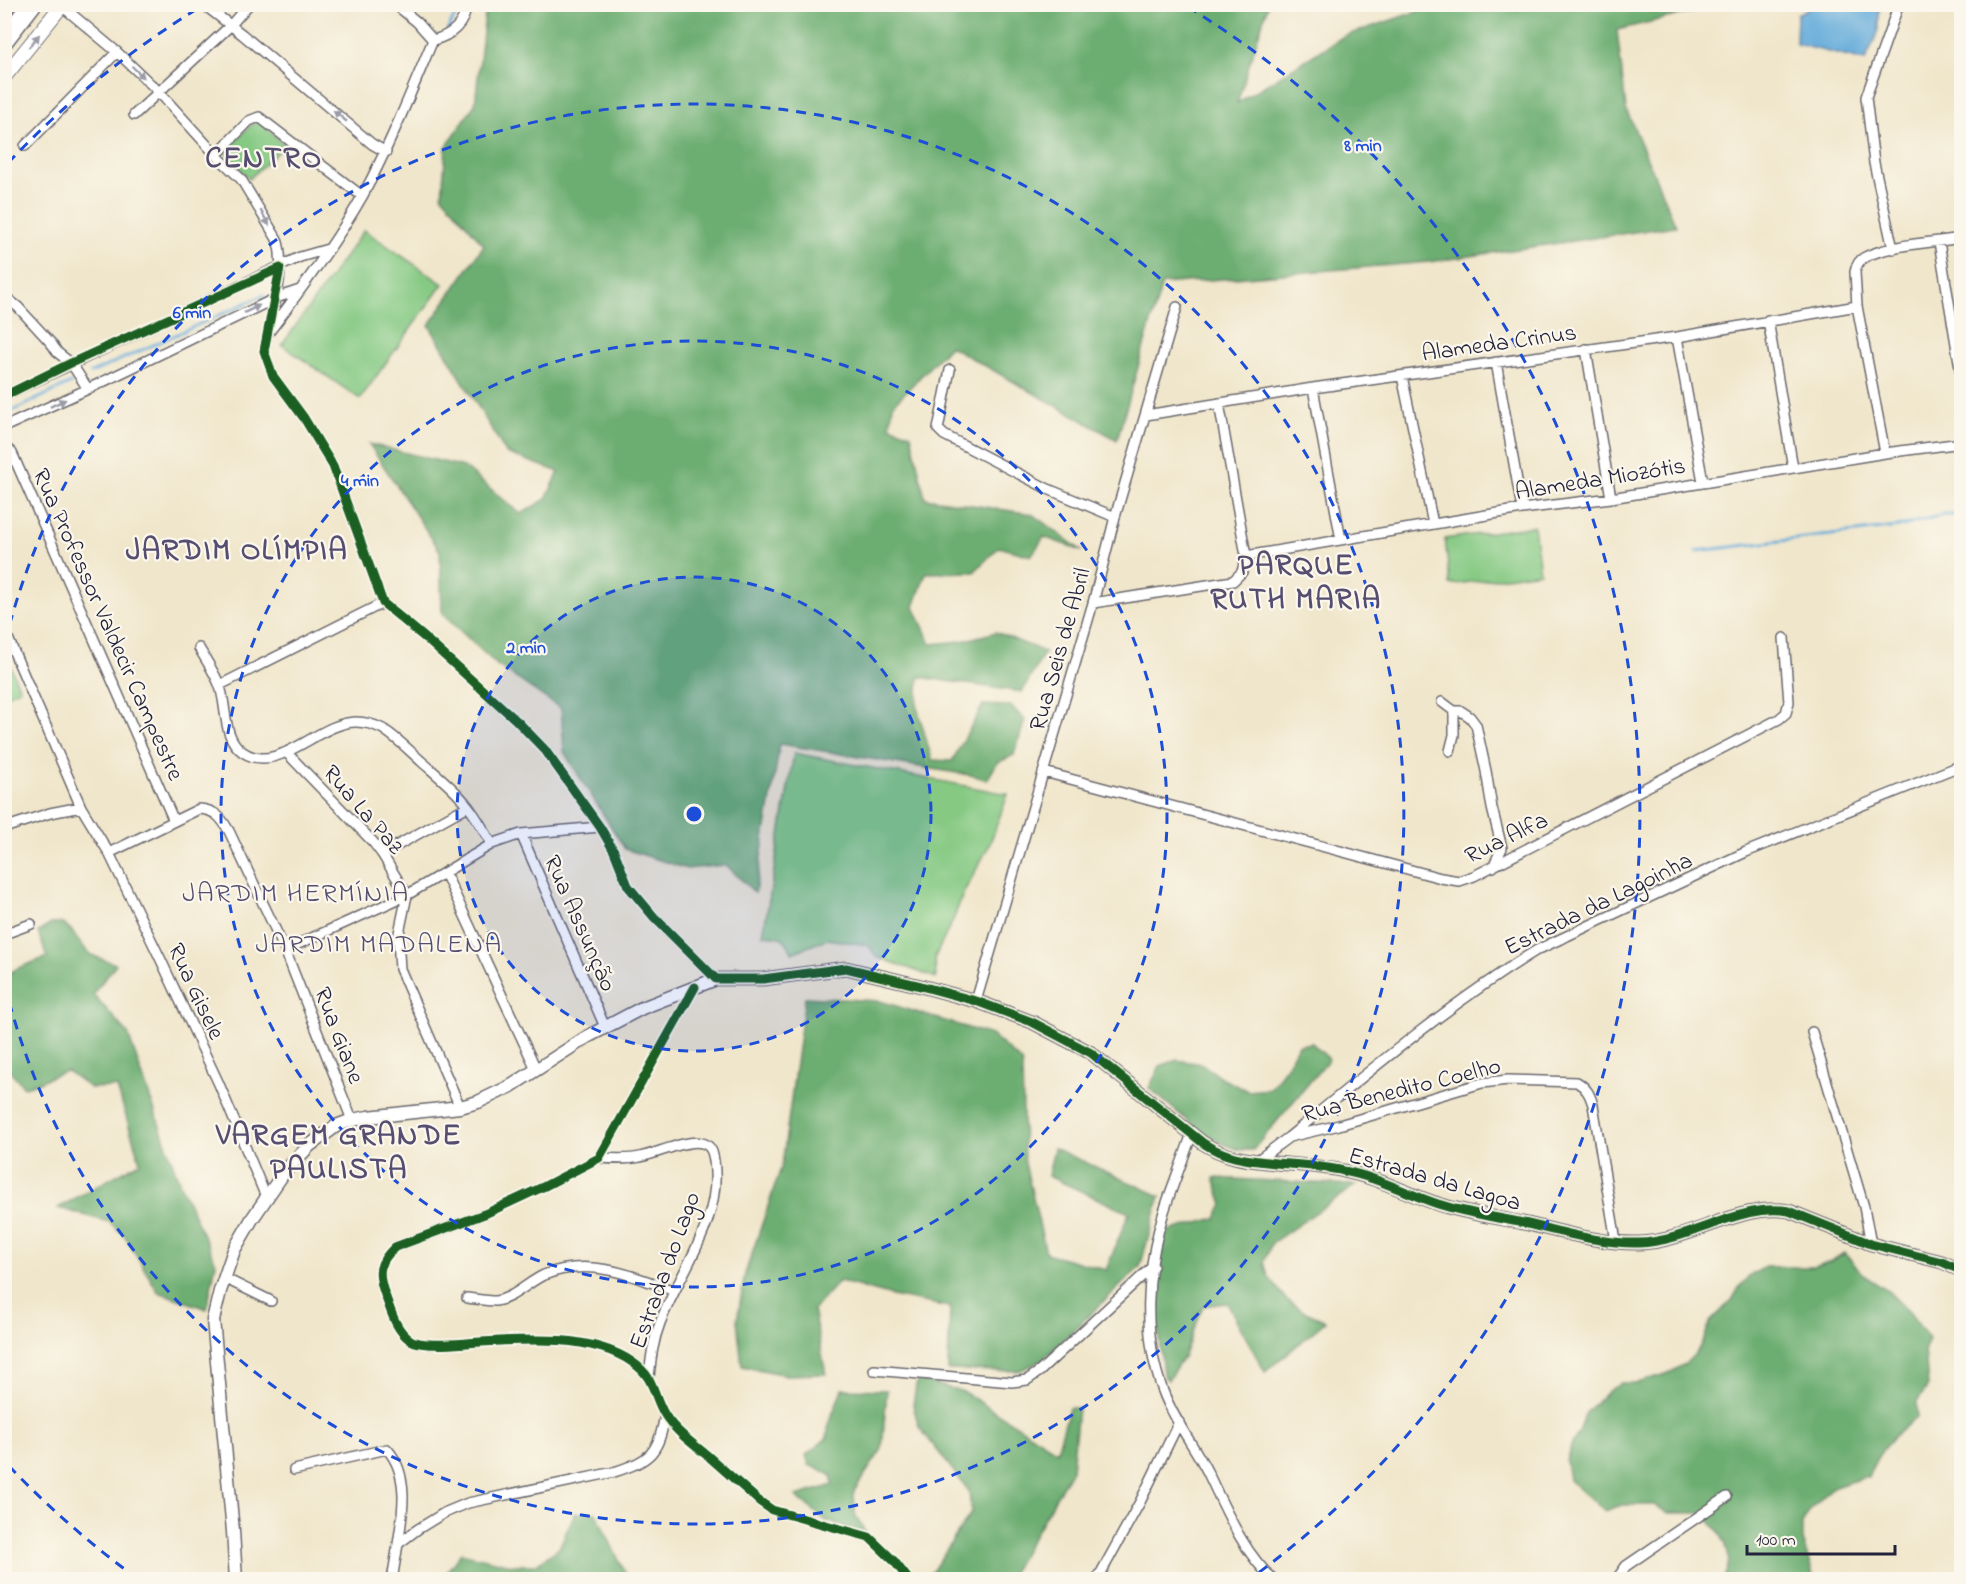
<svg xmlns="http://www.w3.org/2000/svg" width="1966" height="1584" font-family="'Indie Flower',sans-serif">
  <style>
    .green { fill: #85c983; stroke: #54765f; stroke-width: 1.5 }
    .forest { fill: #6cad71; stroke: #476856; stroke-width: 1.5 }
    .water { fill: #63abda; stroke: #42668a; stroke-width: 1.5 }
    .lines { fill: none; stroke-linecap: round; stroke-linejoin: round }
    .stream { stroke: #63abda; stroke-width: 3 }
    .minor-casing { stroke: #6a676d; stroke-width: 12 }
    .tertiary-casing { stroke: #6a676d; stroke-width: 15 }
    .secondary-casing { stroke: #6a676d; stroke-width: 16 }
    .motorway-casing { stroke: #6a676d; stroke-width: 21 }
    .minor { stroke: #fff; stroke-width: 9 }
    .tertiary { stroke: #fff; stroke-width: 12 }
    .secondary { stroke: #fff; stroke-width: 14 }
    .motorway { stroke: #fff; stroke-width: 18 }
    .cycleway-casing { stroke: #fbf7ec; stroke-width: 13 }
    .cycleway { stroke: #1b5e20; stroke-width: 9 }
    .oneway { fill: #9c9ca7 }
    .ring { fill: none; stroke: #1d4ed8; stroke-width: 3; stroke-dasharray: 10 8 }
    .labels { text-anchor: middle; stroke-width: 4.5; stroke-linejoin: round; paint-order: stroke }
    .street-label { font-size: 24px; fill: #22223b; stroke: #fbf7ec }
    .quarter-label { font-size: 27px; letter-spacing: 1.5px; fill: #554e70; stroke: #fbf7ec }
    .district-label { font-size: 30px; font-weight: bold; letter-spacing: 1.5px; fill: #554e70; stroke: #fbf7ec }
    .centre { fill: #1d4ed8; stroke: #fbf7ec; stroke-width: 3 }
    .ring-label { font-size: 18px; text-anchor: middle; font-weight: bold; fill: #1d4ed8; stroke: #fbf7ec; stroke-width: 4.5; stroke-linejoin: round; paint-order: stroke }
  </style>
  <rect width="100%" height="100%" fill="#fbf7ec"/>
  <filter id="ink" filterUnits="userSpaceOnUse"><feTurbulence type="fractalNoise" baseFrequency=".0167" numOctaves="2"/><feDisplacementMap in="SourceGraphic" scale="12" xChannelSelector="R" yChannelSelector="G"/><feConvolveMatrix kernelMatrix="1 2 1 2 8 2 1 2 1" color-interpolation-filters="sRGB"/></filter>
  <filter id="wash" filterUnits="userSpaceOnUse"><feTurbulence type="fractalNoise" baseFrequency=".008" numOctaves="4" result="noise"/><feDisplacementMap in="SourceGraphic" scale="24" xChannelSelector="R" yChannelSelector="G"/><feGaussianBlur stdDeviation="1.35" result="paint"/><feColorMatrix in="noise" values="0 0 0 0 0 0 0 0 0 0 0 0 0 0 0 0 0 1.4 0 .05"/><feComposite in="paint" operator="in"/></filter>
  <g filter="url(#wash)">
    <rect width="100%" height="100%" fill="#f0e6cb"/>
    <path class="green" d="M257 120 285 145 249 179 224 151Z
      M364 230 443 284 360 399 282 345Z
      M1534 526 1540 572 1450 585 1445 539Z
      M5 654 20 689 5 696Z
      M794 753 1008 794 989 846 963 894 953 920 935 957 936 978 877 957 868 945 827 939 792 953C785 935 781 936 763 935Z"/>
    <path class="forest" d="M486 5H1268L1237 103 1344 36 1436 5H1721L1617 30 1626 109 1676 226 1429 262 1162 284 1117 440 950 346 893 405 890 426 911 434 925 498 1032 514 1082 551 1044 537 1031 556 999 547 974 572 926 573 914 607 931 644 962 641 996 632 1045 652 1022 692 919 677 917 707 932 760 952 761 983 705 1011 706 1025 720 1014 755 997 763 987 780 975 776 780 744 755 893 726 865 687 869 625 849 564 752 561 709 497 665 442 614 440 551 369 444 464 467 521 514 546 499 559 472 506 453 429 325 484 245 442 196 446 147 475 104Z
      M62 923C76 930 79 947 92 955 99 959 109 961 116 964L93 994 128 1034 180 1184 216 1263 207 1309 158 1292 125 1236 109 1222 58 1208 140 1162 117 1087 90 1088 67 1071C51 1075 39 1084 24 1087L5 1065V976L18 968 47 957 38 932 51 924Z
      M805 997 880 1001 991 1035 1022 1062 1024 1159 1046 1253 1106 1270 1129 1213 1048 1176 1054 1148 1160 1196 1140 1267 1041 1361 1019 1371 948 1370 950 1307 892 1296 839 1281 813 1310 826 1374 786 1375 742 1366 737 1320 745 1274 782 1165Z
      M1312 1043 1329 1059 1253 1150C1246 1150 1239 1150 1234 1148 1203 1138 1173 1108 1149 1088L1160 1066 1177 1060 1202 1064 1225 1080 1248 1091 1270 1089 1287 1066 1298 1045Z
      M1214 1178 1356 1185 1272 1243 1264 1262 1268 1276 1285 1298 1301 1310 1326 1321 1265 1372 1227 1303 1203 1306 1183 1358 1168 1380 1163 1375 1155 1299 1164 1232 1216 1218 1223 1204Z
      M1844 1253 1866 1277 1888 1291 1910 1313 1929 1339 1925 1349 1928 1386 1917 1402V1418C1894 1433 1877 1451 1868 1478L1865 1477 1832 1488 1810 1510 1802 1524V1540L1813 1574 1819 1579H1723C1738 1553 1721 1532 1702 1513H1669L1655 1505H1622L1605 1511 1569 1480 1566 1461 1572 1444 1580 1430 1585 1414 1607 1392 1621 1383H1638L1671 1372 1685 1364 1696 1353 1704 1339 1710 1322 1732 1300 1740 1286 1751 1275 1765 1267H1815L1831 1261Z
      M917 1379 964 1392 1057 1451 1069 1408H1078L1072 1470 1008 1579H927L971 1513 969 1491 919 1427 913 1405Z
      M842 1389 887 1390 882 1449 854 1491 855 1514 867 1535 825 1520 796 1496 833 1485 831 1475 809 1465 806 1455 827 1438 829 1423Z
      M575 1513H596L628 1579H441L461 1553 512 1565H535L559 1548Z"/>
    <path class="water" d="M1817 4 1879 5V30L1865 61 1796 44 1797 14Z"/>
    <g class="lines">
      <path class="stream" d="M447 31 454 18 455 4
        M91 373 264 295
        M4 415 71 383
        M1697 551 1898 527 1943 515H1962"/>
    </g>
  </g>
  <g filter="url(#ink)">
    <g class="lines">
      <g class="minor-casing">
        <path id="minor" d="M203 4 243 35 372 144 386 152
          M395 4 417 22 433 40
          M62 6 117 52 158 91 216 155 241 179 277 239C288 270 270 319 264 351L273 376 304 418 333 466 383 603 424 637 517 721 545 750 600 827 614 851 628 886 654 917 716 979
          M433 40C451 36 465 24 467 4
          M134 115 230 26 249 4
          M25 146 117 52
          M216 155 249 121 259 117 362 196
          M1939 242 1962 380
          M1893 249 1874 163 1866 97 1899 4
          M4 296 18 307 51 343 58 353 71 363 88 389
          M1768 320 1793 468
          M269 332C301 290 337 241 363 195 390 145 411 92 433 40
          M1677 337 1703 482
          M1586 349 1611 498
          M1496 362 1522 509
          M950 370 938 429 944 435 1048 489 1115 517
          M1402 376 1433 524
          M1313 388 1341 540
          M4 396 300 257 328 249
          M1146 415 1313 388 1677 337 1857 306
          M4 427 88 389 276 298 300 290
          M4 446 12 453 174 821
          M1885 453 1857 306 1855 272C1856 266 1859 260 1865 257 1891 244 1932 243 1962 238
          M1246 556 1522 509 1611 498 1885 453 1962 443
          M1093 603 1233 581 1242 572 1246 556 1219 403
          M4 629 81 807 109 853 160 958 219 1084 266 1197
          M199 648C206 660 214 672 219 684 228 705 221 737 243 752 278 776 318 722 356 722 365 722 375 725 383 729 397 738 409 750 421 761 437 775 455 789 467 805 477 817 484 831 492 844
          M220 685 383 603
          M1442 702 1454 711H1461L1470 717 1476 725 1486 771 1492 808 1502 848 1493 867
          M1450 751 1454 735V711
          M287 753 373 842 382 854 407 895
          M1044 772 1441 878 1459 881 1474 876 1779 719 1786 713 1789 702 1784 638
          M4 828 50 813 81 807
          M521 834 605 1027
          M109 853 199 809C215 810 221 817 229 831L285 950 352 1120
          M382 854 468 806
          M445 873 536 1069
          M407 895 398 938 400 969 460 1107
          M4 934 31 924
          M285 950 407 895 492 844 521 834 600 827
          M695 987 599 1158 545 1186 487 1213 395 1247C378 1263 377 1273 385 1295 391 1310 395 1329 409 1339 419 1347 453 1344 467 1343 517 1340 588 1332 632 1362 656 1378 652 1394 665 1415 675 1431 693 1444 708 1456 725 1471 742 1486 759 1501L772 1510 869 1537 894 1561 909 1580
          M976 1001 1093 603 1115 517 1177 307
          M1812 1032 1864 1207 1871 1244
          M1192 1133C1183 1161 1171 1188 1163 1215 1146 1271 1142 1336 1163 1391 1173 1419 1193 1444 1207 1471 1225 1508 1243 1553 1274 1580
          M1289 1137C1369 1071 1449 1004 1537 950L1746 852 1962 765
          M599 1158C613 1159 627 1160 640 1157 656 1154 687 1139 702 1143 711 1145 713 1153 714 1161 723 1220 680 1271 660 1323 653 1341 651 1358 649 1377
          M1255 1162 1289 1137 1339 1125 1482 1083 1508 1080 1577 1082C1587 1088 1590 1095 1593 1105L1616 1241
          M224 1278 271 1301
          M467 1298C476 1299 486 1301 495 1301 513 1299 528 1282 544 1275 588 1257 633 1275 674 1291
          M874 1370 1012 1382 1027 1380 1040 1371 1153 1266
          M294 1470 387 1449C410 1475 403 1513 398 1544
          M392 1580 398 1544 418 1529 444 1513 468 1503 614 1472C651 1460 659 1453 665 1414
          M1097 1580 1140 1502 1179 1422
          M1616 1580 1626 1566 1727 1497"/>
      </g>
      <g class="tertiary-casing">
        <path id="tertiary" d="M236 1580 233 1531 213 1320 220 1291 234 1250 252 1219 285 1171 309 1146 336 1126 352 1120 368 1117 460 1107 478 1102 511 1086 587 1037 642 1008 716 979H763L846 968 921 986 976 1001 1032 1022 1091 1053 1203 1143C1227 1159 1249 1160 1276 1163 1299 1165 1322 1166 1344 1171 1377 1177 1407 1194 1438 1204 1466 1213 1495 1217 1523 1223 1560 1231 1600 1244 1639 1243 1689 1242 1741 1202 1789 1211L1871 1244 1942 1262 1962 1271"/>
      </g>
      <g class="secondary-casing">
        <path id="secondary" d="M4 77 63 4"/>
      </g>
      <g class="motorway-casing">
        <path id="motorway" d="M4 5 5 4
          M4 40 32 4"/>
      </g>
      <use href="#minor" class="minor"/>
      <use href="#tertiary" class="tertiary"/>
      <use href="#secondary" class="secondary"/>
      <use href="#motorway" class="motorway"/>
      <g class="cycleway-casing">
        <path id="cycleway" d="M280 268 264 351 273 376 304 418 333 466 383 603 424 637 517 721 545 750 600 827 614 851 628 886 654 917 716 979H763L846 968 921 986 976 1001 1032 1022 1091 1053 1203 1143C1227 1159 1249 1160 1276 1163 1299 1165 1322 1166 1344 1171 1377 1177 1407 1194 1438 1204 1466 1213 1495 1217 1523 1223 1560 1231 1600 1244 1639 1243 1689 1242 1741 1202 1789 1211L1871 1244 1942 1262 1962 1271
          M4 396 71 363 280 268
          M695 987 599 1158 545 1186 487 1213 395 1247C378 1263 377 1273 385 1295 391 1310 395 1329 409 1339 419 1347 453 1344 467 1343 517 1340 588 1332 632 1362 656 1378 652 1394 665 1415 675 1431 693 1444 708 1456 725 1471 742 1486 759 1501L772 1510 869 1537 894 1561 909 1580"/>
      </g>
      <use href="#cycleway" class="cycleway"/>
    </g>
    <defs><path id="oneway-solid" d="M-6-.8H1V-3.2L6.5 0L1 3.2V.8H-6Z" transform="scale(1.5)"/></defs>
    <g class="oneway">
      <use href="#oneway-solid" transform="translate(34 41) rotate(-51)"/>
      <use href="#oneway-solid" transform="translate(138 72) rotate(44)"/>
      <use href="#oneway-solid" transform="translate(340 116) rotate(-140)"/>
      <use href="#oneway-solid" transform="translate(265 218) rotate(60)"/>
      <use href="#oneway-solid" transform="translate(252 309) rotate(-26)"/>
      <use href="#oneway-solid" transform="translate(58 403) rotate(-25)"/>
    </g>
  </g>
  <circle cx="694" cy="814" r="237" fill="#1d4ed8" fill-opacity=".12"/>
  <g class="ring">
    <circle cx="694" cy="814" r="237"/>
    <circle cx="694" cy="814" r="473"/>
    <path d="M5 642A710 710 0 1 1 5 986"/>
    <path d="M138 1579A946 946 0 0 1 8 1465M8 163A946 946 0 0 1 200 7M1188 7A946 946 0 0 1 1250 1579"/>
  </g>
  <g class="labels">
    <g class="street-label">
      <text transform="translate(1499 342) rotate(-8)" y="8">Alameda Crinus</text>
      <text transform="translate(1600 478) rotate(-9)" y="8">Alameda Miozótis</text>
      <text transform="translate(109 624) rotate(66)" y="8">Rua Professor Valdecir Campestre</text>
      <text transform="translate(1059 649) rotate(-74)" y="8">Rua Seis de Abril</text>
      <text transform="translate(364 809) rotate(49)" y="8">Rua La Paz</text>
      <text transform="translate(1506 837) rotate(-26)" y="8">Rua Alfa</text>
      <text transform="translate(1598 903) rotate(-26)" y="8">Estrada da Lagoinha</text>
      <text transform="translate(581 923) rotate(66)" y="8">Rua Assunção</text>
      <text transform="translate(197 991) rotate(65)" y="8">Rua Gisele</text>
      <text transform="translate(340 1035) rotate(69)" y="8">Rua Giane</text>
      <text transform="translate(1401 1089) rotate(-14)" y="8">Rua Benedito Coelho</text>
      <text transform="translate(1435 1178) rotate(16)" y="8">Estrada da Lagoa</text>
      <text transform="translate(664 1270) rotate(-70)" y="8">Estrada do Lago</text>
    </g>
    <g class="quarter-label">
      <text x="296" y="901">JARDIM HERMÍNIA</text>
      <text x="379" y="952">JARDIM MADALENA</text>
    </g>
    <g class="district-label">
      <text x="264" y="167">CENTRO</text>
      <text x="237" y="559">JARDIM OLÍMPIA</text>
      <text x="1296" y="574">PARQUE<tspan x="1296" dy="34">RUTH MARIA</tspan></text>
      <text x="339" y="1144">VARGEM GRANDE<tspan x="339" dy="34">PAULISTA</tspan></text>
    </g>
  </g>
  <circle cx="694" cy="814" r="9" class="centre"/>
  <g class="ring-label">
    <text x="1363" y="151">8 min</text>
    <text x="192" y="318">6 min</text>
    <text x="360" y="486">4 min</text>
    <text x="526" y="653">2 min</text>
  </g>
  <rect width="1966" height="1584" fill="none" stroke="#fbf7ec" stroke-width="24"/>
  <path d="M1747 1545v9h148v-9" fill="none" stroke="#22223b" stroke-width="3"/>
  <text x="1756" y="1545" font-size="18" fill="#22223b" stroke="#fbf7ec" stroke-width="4.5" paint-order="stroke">100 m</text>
</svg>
